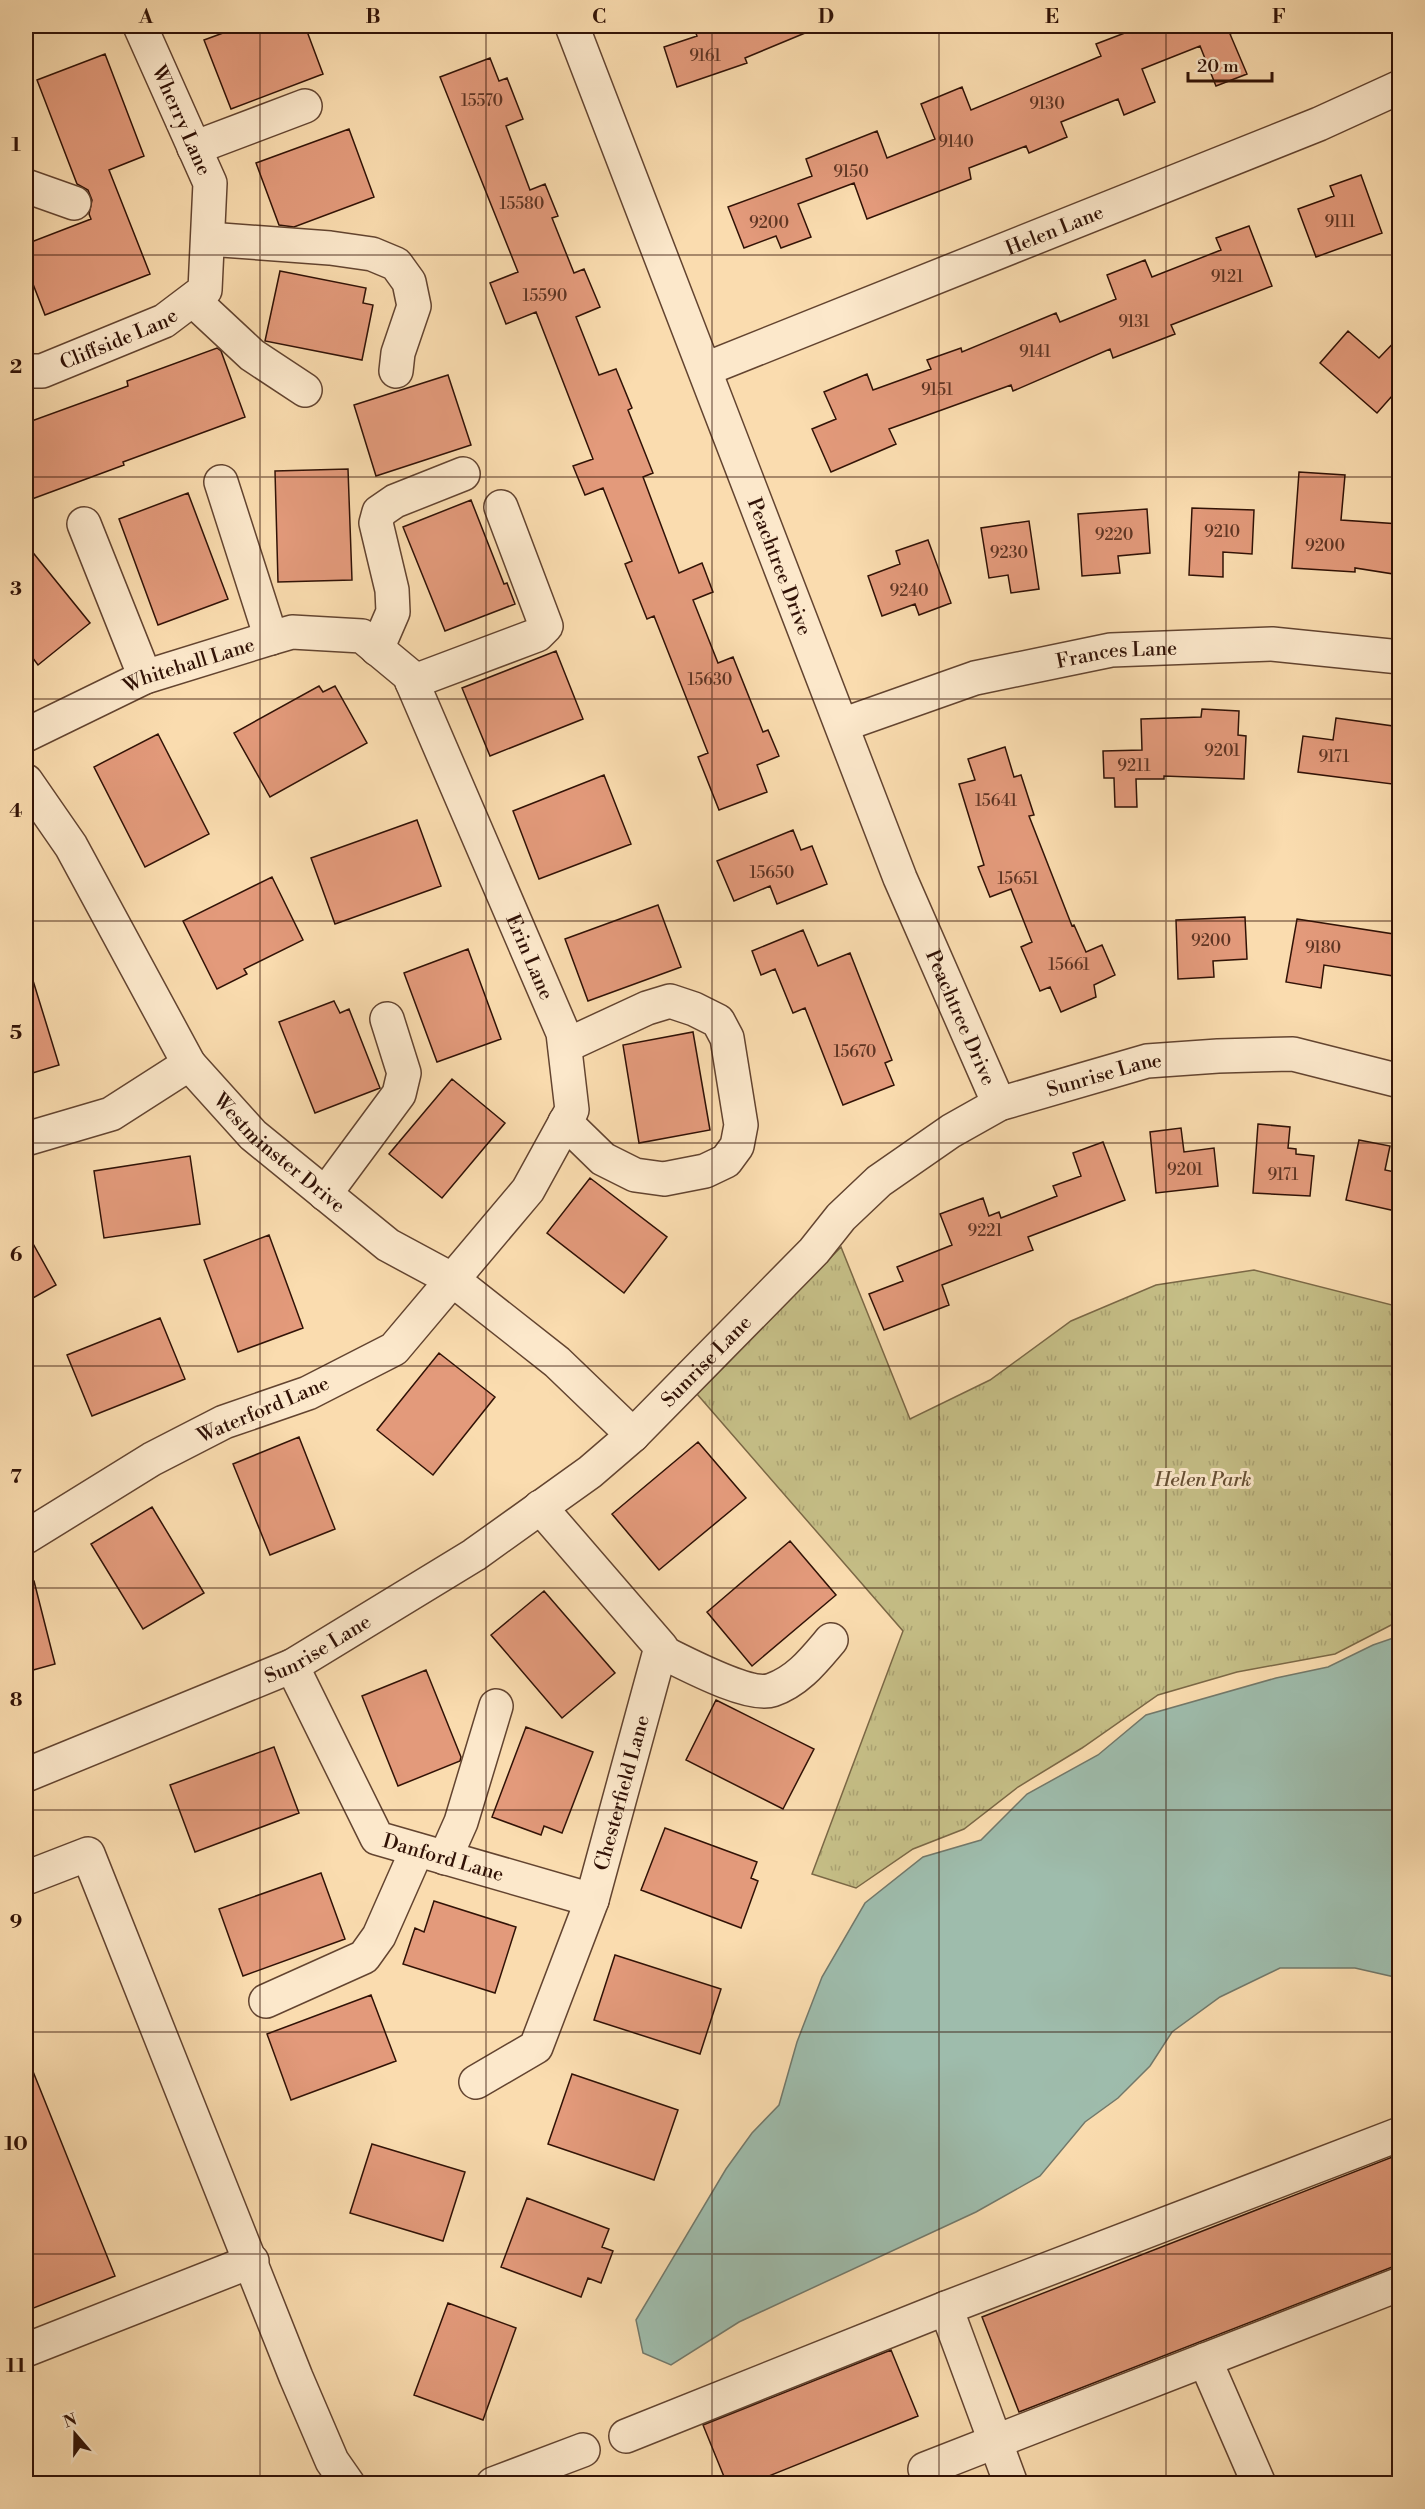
<svg xmlns="http://www.w3.org/2000/svg" width="1425" height="2509" font-family="'Libre Bodoni',serif">
  <style>
    .park { fill: url(#park-tufts); stroke: #7b6846; stroke-width: 1.5 }
    .water { fill: #9ebcac; stroke: #72786a; stroke-width: 1.5 }
    .building { fill: #e39a7b; stroke: #311206; stroke-width: 1.5 }
    .lines { fill: none; stroke-linecap: round; stroke-linejoin: round }
    .minor-casing { stroke: #634430; stroke-width: 36 }
    .minor { stroke: #fce8cb; stroke-width: 33 }
    .grid { fill: none; stroke: #311206; stroke-width: 1.5; stroke-opacity: 0.55 }
    .labels { text-anchor: middle; stroke-width: 6; stroke-linejoin: round; paint-order: stroke }
    .number-label { font-size: 16px; fill: #5e3423 }
    .street-label { font-size: 20px; fill: #311206; stroke: #fce8cb }
    .park-label { font-size: 20px; font-style: italic; fill: #654e33; stroke: #fce8cb }
    .neatline { fill: none; stroke: #311206; stroke-width: 2 }
    .grid-label { font-size: 20px; text-anchor: middle; font-weight: bold; fill: #311206 }
  </style>
  <defs>
    <pattern id="park-tufts" width="24" height="20" patternUnits="userSpaceOnUse" patternTransform="scale(1.5)"><rect width="24" height="20" fill="#c5be86"/><path d="M3 7l-1-3M5 7V3M7 7l1-3M15 17l-1-3M17 17v-4M19 17l1-3" fill="none" stroke="#aaa272"/></pattern>
  </defs>
  <rect width="100%" height="100%" fill="#fadcaf"/>
  <filter id="stains"><feTurbulence type="fractalNoise" baseFrequency=".00333" numOctaves="4"/><feColorMatrix values="0 0 0 0 .2 0 0 0 0 .09 0 0 0 0 .02 0 0 0 .5 -.17"/></filter>
  <radialGradient id="worn" r=".72"><stop offset=".6" stop-color="#630" stop-opacity="0"/><stop offset="1" stop-color="#630" stop-opacity=".3"/></radialGradient>
  <path class="park" d="M841 1247 910 1419 990 1380 1071 1321 1156 1285 1254 1270 1400 1307 1399 1621 1335 1654 1237 1672 1158 1695 1082 1748 1018 1787 964 1829 913 1849 856 1888 812 1874 903 1631 697 1394Z"/>
  <path class="water" d="M1399 1636V1978L1355 1968H1280L1220 1997 1172 2032 1150 2066 1118 2098 1085 2122 1040 2176 976 2212 739 2322 671 2365 643 2353 636 2320 726 2169 752 2133 779 2105 797 2042 822 1977 865 1903 923 1857 981 1840 1027 1794 1098 1755 1146 1715 1276 1678 1328 1667 1373 1645Z"/>
  <path class="building" d="M242 26H305L323 74 231 109 204 40Z
    M693 26H822L745 58 747 63 677 87 664 47 697 36Z
    M1143 26H1249L1230 34 1247 74 1216 86 1200 46 1142 69 1155 102 1124 115 1118 99 1061 122 1067 137 1029 153 1026 146 969 168 971 179 867 219 854 183 798 204 811 237 781 248 776 236 744 248 728 207 812 176 806 159 877 131 887 158 935 139 921 104 962 87 971 110 1101 56 1096 44Z
    M105 54 144 156 109 170 150 274 45 315 26 266V244L91 219 89 214 92 200 88 190 77 184 37 80Z
    M490 58 499 81 507 78 523 119 506 126 530 190 545 184 558 216 552 218 574 273 584 269 600 307 576 317 599 375 616 369 632 408 628 410 653 473 643 477 679 573 702 563 713 592 693 600 718 663 733 657 763 732 768 730 779 756 757 765 767 792 719 810 698 757 708 753 654 616 647 619 625 564 632 561 603 488 585 495 573 466 593 459 536 312 506 324 490 283 518 272 440 77Z
    M349 129 374 197 294 227 279 225 256 163Z
    M1361 175 1382 233 1316 257 1298 209 1334 196 1330 186Z
    M1249 226 1272 286 1171 325 1175 334 1113 358 1110 349 1013 391 1011 385 889 429 896 444 831 472 812 429 836 419 824 392 867 374 873 390 931 369 927 360 961 348 962 352 1056 313 1060 322 1116 299 1107 275 1145 260 1152 277 1221 250 1216 238Z
    M280 271 366 288 363 303 373 305 362 360 265 341Z
    M1348 331 1379 358 1400 336V387L1377 413 1320 363Z
    M217 348 221 351 245 417 123 462 124 465 32 499 26 480V423L128 386 127 381Z
    M448 375 471 445 376 476 354 405Z
    M348 469 352 580 278 582 275 471Z
    M1299 472 1345 475 1341 520 1400 524V575L1355 568V572L1292 568Z
    M188 493 228 599 158 625 119 519Z
    M471 500 504 584 507 583 515 604 445 631 403 527Z
    M1192 508 1254 510 1252 554 1223 552V577L1189 575Z
    M1147 509 1150 553 1118 556 1120 573 1082 576 1078 514Z
    M1029 521 1039 589 1011 593 1008 575 989 578 981 528Z
    M928 540 951 603 919 615 915 604 882 616 868 576 900 564 896 551Z
    M26 544 90 623 38 665 26 649Z
    M556 651 583 719 490 756 462 688Z
    M319 686 323 692 335 686 367 743 270 797 234 733Z
    M1202 709 1239 711 1238 735 1246 736 1244 779 1164 776V779H1136L1137 807H1115L1114 778H1104L1103 751 1142 750 1141 719 1201 717Z
    M1336 718 1400 727V785L1298 772 1303 736 1333 740Z
    M158 734 209 834 145 867 94 767Z
    M1005 747 1014 777 1021 775 1034 815 1029 816 1072 926 1074 925 1086 952 1102 945 1115 975 1094 985 1096 997 1061 1012 1050 987 1040 991 1021 947 1032 942 1011 889 990 897 978 867 984 865 959 784 975 780 968 759Z
    M604 775 631 844 539 879 513 811Z
    M417 820 441 886 335 924 311 858Z
    M793 830 801 850 812 846 827 884 777 904 770 886 734 901 717 861Z
    M272 877 303 940 244 969 247 974 217 989 183 921Z
    M658 905 681 967 588 1001 565 939Z
    M1245 917 1247 959 1213 961 1214 977 1178 979 1176 920Z
    M1297 919 1400 935V977L1324 965 1321 988 1286 982Z
    M803 930 818 966 850 953 892 1060 885 1063 894 1085 843 1105 805 1008 793 1013 775 969 761 975 752 951Z
    M468 949 501 1039 437 1062 404 973Z
    M31 974 59 1065 26 1075V975Z
    M334 1001 340 1013 349 1009 380 1088 315 1113 279 1022Z
    M693 1032 710 1130 639 1143 623 1045Z
    M452 1079 505 1123 442 1198 389 1154Z
    M1258 1124 1290 1127 1288 1148 1296 1149V1154L1314 1156 1310 1196 1253 1193Z
    M1181 1128 1184 1152 1214 1148 1218 1186 1156 1193 1150 1132Z
    M1359 1140 1390 1146 1385 1170 1400 1173V1212L1346 1200Z
    M1103 1142 1125 1200 1028 1237 1033 1250 942 1285 949 1305 884 1330 869 1294 903 1281 897 1267 952 1245 940 1214 983 1198 989 1216 999 1212 1001 1218 1057 1196 1053 1186 1081 1176 1073 1153Z
    M190 1156 200 1224 104 1238 94 1171Z
    M590 1178 667 1237 624 1293 547 1233Z
    M26 1231 56 1285 26 1302Z
    M269 1235 303 1328 238 1352 204 1260Z
    M160 1318 185 1379 92 1416 67 1355Z
    M439 1353 495 1397 433 1475 377 1430Z
    M299 1437 335 1529 270 1555 233 1464Z
    M698 1442 746 1498 659 1570 612 1514Z
    M152 1507 204 1593 143 1629 91 1544Z
    M790 1541 836 1595 752 1666 707 1612Z
    M34 1581 55 1664 26 1672V1582Z
    M544 1591 615 1673 562 1718 491 1635Z
    M426 1670 461 1757 460 1761 398 1786 362 1696Z
    M716 1700 814 1749 783 1809 686 1760Z
    M526 1727 593 1752 562 1833 544 1826 541 1835 492 1817Z
    M274 1747 299 1813 195 1852 170 1785Z
    M665 1828 757 1862 751 1878 758 1881 741 1928 641 1890Z
    M321 1873 345 1939 243 1976 219 1909Z
    M434 1901 516 1927 495 1993 403 1964 415 1928 424 1932Z
    M615 1955 721 1989 700 2054 594 2020Z
    M371 1995 396 2061 291 2100 267 2034Z
    M26 2054 115 2276 26 2311Z
    M572 2074 678 2110 654 2180 548 2144Z
    M372 2144 465 2172 443 2241 350 2213Z
    M1400 2154V2264L1019 2412 982 2317Z
    M527 2198 609 2229 602 2247 613 2251 601 2283 588 2278 581 2297 501 2267Z
    M448 2303 516 2328 483 2420 414 2395Z
    M891 2350 918 2416 749 2484H727L703 2425Z"/>
  <g class="lines">
    <g class="minor-casing">
      <g id="minor">
        <path id="s1" d="M572 26 900 878 999 1104"/>
        <path d="M194 148 305 106"/>
        <path d="M26 186 74 203"/>
        <path d="M208 239 330 248 372 254 396 264 409 282 414 306 398 353 396 371"/>
        <path d="M193 300 252 355 305 390"/>
        <path id="s2" d="M706 369 1319 124 1400 87"/>
        <path id="s3" d="M26 371H42L164 321 205 290 210 183 140 26"/>
        <path d="M221 482 271 638"/>
        <path d="M84 524 145 677"/>
        <path d="M377 649 393 612 392 590 376 523 379 512 395 501 463 474"/>
        <path d="M412 682 537 635 546 626 501 507"/>
        <path id="s4" d="M842 725 975 678 1111 650 1272 644 1400 657"/>
        <path id="s5" d="M26 735 145 677 271 638 292 632 362 636 409 675 563 1033 572 1110 528 1190 394 1349 308 1393 224 1422 152 1459 26 1537"/>
        <path id="s6" d="M26 781 71 846 189 1064 253 1135 388 1245 453 1280 557 1362 633 1435"/>
        <path d="M565 1046 647 1008 670 1001 694 1009 718 1021 727 1038 741 1125 737 1146 726 1161 705 1171 664 1179 635 1175 603 1159 565 1122"/>
        <path d="M26 1139 111 1114 189 1064"/>
        <path d="M325 1194 399 1094 404 1073 387 1019"/>
        <path d="M660 1651C683 1662 749 1698 772 1690 798 1681 814 1660 831 1640"/>
        <path id="s7" d="M292 1666 377 1838 592 1900"/>
        <path id="s8" d="M26 1775 292 1666 474 1555 590 1472 633 1435 814 1251 841 1217 879 1181 951 1131 999 1104 1147 1061 1218 1056 1293 1054 1400 1081"/>
        <path d="M445 1858 461 1822 496 1706"/>
        <path d="M26 1878 88 1854 296 2377 332 2461 348 2484"/>
        <path d="M266 2001 364 1957 379 1936 417 1850"/>
        <path id="s9" d="M476 2082 536 2047 592 1900 661 1647 540 1507"/>
        <path d="M946 2308 1011 2484"/>
        <path d="M26 2350 252 2261"/>
        <path d="M1205 2360 1259 2484"/>
        <path d="M626 2436 946 2308 1400 2134"/>
        <path d="M925 2469 1400 2284"/>
        <path d="M493 2484 583 2450"/>
      </g>
    </g>
    <use href="#minor" class="minor"/>
  </g>
  <path class="grid" d="M260 26V2484M486 26V2484M712 26V2484M939 26V2484M1166 26V2484M26 255H1400M26 477H1400M26 699H1400M26 921H1400M26 1143H1400M26 1366H1400M26 1588H1400M26 1810H1400M26 2032H1400M26 2254H1400"/>
  <g class="labels">
    <g class="number-label">
      <text x="705" y="61">9161</text>
      <text x="482" y="106">15570</text>
      <text x="1047" y="109">9130</text>
      <text x="956" y="147">9140</text>
      <text x="851" y="177">9150</text>
      <text x="522" y="209">15580</text>
      <text x="1340" y="227">9111</text>
      <text x="769" y="228">9200</text>
      <text x="1227" y="282">9121</text>
      <text x="545" y="301">15590</text>
      <text x="1134" y="327">9131</text>
      <text x="1035" y="357">9141</text>
      <text x="937" y="395">9151</text>
      <text x="1222" y="537">9210</text>
      <text x="1114" y="540">9220</text>
      <text x="1325" y="551">9200</text>
      <text x="1009" y="558">9230</text>
      <text x="909" y="596">9240</text>
      <text x="710" y="685">15630</text>
      <text x="1222" y="756">9201</text>
      <text x="1334" y="762">9171</text>
      <text x="1134" y="771">9211</text>
      <text x="996" y="806">15641</text>
      <text x="772" y="878">15650</text>
      <text x="1018" y="884">15651</text>
      <text x="1211" y="946">9200</text>
      <text x="1323" y="953">9180</text>
      <text x="1069" y="970">15661</text>
      <text x="855" y="1057">15670</text>
      <text x="1185" y="1175">9201</text>
      <text x="1283" y="1180">9171</text>
      <text x="985" y="1236">9221</text>
    </g>
    <g class="street-label">
      <text transform="translate(182 120) rotate(66)" y="7">Wherry Lane</text>
      <text dy="7" stroke="none"><textPath href="#s2" startOffset="375">Helen Lane</textPath></text>
      <text dy="7" stroke="none"><textPath href="#s3" startOffset="99">Cliffside Lane</textPath></text>
      <text dy="7" stroke="none"><textPath href="#s1" startOffset="579">Peachtree Drive</textPath></text>
      <text dy="7" stroke="none"><textPath href="#s4" startOffset="285">Frances Lane</textPath></text>
      <text dy="7" stroke="none"><textPath href="#s5" startOffset="178">Whitehall Lane</textPath></text>
      <text dy="7" stroke="none"><textPath href="#s5" startOffset="724">Erin Lane</textPath></text>
      <text dy="7" stroke="none"><textPath href="#s1" startOffset="1065">Peachtree Drive</textPath></text>
      <text dy="7" stroke="none"><textPath href="#s8" startOffset="1306">Sunrise Lane</textPath></text>
      <text dy="7" stroke="none"><textPath href="#s6" startOffset="454">Westminster Drive</textPath></text>
      <text dy="7" stroke="none"><textPath href="#s8" startOffset="804">Sunrise Lane</textPath></text>
      <text transform="translate(263 1409) rotate(-23)" y="7">Waterford Lane</text>
      <text dy="7" stroke="none"><textPath href="#s8" startOffset="318">Sunrise Lane</textPath></text>
      <text dy="7" stroke="none"><textPath href="#s9" startOffset="338">Chesterfield Lane</textPath></text>
      <text dy="7" stroke="none"><textPath href="#s7" startOffset="261">Danford Lane</textPath></text>
    </g>
    <g class="park-label">
      <text x="1203" y="1486">Helen Park</text>
    </g>
  </g>
  <rect width="1425" height="2509" fill="none" stroke="#fadcaf" stroke-width="66"/>
  <g transform="translate(75 2434) rotate(340)" stroke="#fce8cb" stroke-width="4.5" paint-order="stroke">
  <path d="M0-4.5L10 22L0 15L-10 22Z" fill="#311206"/>
  <text y="-9" font-size="16" font-weight="bold" text-anchor="middle" fill="#311206">N</text>
  </g>
  <path d="M1188 72v9h84v-9" fill="none" stroke="#311206" stroke-width="3"/>
  <text x="1197" y="72" font-size="18" fill="#311206" stroke="#fce8cb" stroke-width="4.5" paint-order="stroke">20 m</text>
  <rect x="33" y="33" width="1359" height="2443" class="neatline"/>
  <g class="grid-label">
    <text x="146" y="23">A</text>
    <text x="373" y="23">B</text>
    <text x="599" y="23">C</text>
    <text x="826" y="23">D</text>
    <text x="1052" y="23">E</text>
    <text x="1279" y="23">F</text>
    <text x="16" y="151">1</text>
    <text x="16" y="373">2</text>
    <text x="16" y="595">3</text>
    <text x="16" y="817">4</text>
    <text x="16" y="1039">5</text>
    <text x="16" y="1261">6</text>
    <text x="16" y="1483">7</text>
    <text x="16" y="1706">8</text>
    <text x="16" y="1928">9</text>
    <text x="16" y="2150">10</text>
    <text x="16" y="2372">11</text>
  </g>
  <rect width="100%" height="100%" filter="url(#stains)"/>
  <rect width="100%" height="100%" fill="url(#worn)"/>
</svg>
